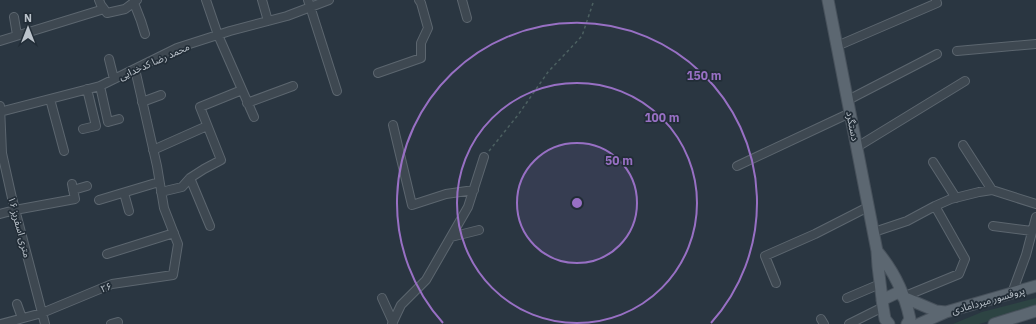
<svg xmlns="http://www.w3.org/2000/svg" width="1036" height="324" font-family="'IBM Plex Sans','Noto Sans Arabic',sans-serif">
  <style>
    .green { fill: #2d4443 }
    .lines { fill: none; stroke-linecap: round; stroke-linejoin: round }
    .minor-casing { stroke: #5c666f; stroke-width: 10 }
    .major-casing { stroke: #47515b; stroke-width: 13 }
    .path { stroke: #4c6061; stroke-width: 1.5; stroke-dasharray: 3 3; stroke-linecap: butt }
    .minor { stroke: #3e4851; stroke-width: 8 }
    .major { stroke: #5c6771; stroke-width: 11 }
    .ring { fill: none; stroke: #9870c4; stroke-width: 2 }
    .labels { text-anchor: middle; stroke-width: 3.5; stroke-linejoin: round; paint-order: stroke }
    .street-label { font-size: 10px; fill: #bbc3cb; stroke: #222d37 }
    .centre { fill: #9870c4; stroke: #222d37; stroke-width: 2 }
    .ring-label { font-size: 12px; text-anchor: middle; font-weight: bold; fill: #9870c4; stroke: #222d37; stroke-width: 3.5; stroke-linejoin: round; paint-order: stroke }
  </style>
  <rect width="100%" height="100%" fill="#2a3641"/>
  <path class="green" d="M1036 298V308L979 324H953L982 312Z"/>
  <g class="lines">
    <g class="minor-casing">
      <path id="minor" d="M99 0 101 5 107 13 125 9 137 0
        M206 0 218 35 254 117
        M262 0 268 21
        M308 0 337 91
        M462 0 467 18
        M134 3 141 21 145 34
        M14 17 17 35
        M0 41 104 9
        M837 46 937 3 936 0
        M957 51 1036 44
        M109 59 114 79
        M378 73 421 58V43L428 28 421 3 419 0
        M100 86 108 122 119 119
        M50 99 64 151
        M848 100 937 54
        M142 102 161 95
        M247 103 293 86
        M0 106 2 153 12 198 45 324
        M0 112 100 86 177 48 230 31 287 16 329 0
        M393 125 412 205 446 194 474 190
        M83 129 96 126 87 89
        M963 145 992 190
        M857 147 965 81
        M153 150 207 126
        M933 162 956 198
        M737 166 850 113
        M190 178 210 226
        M73 190 87 186
        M161 192 182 187 190 178 204 169 221 160 200 107 242 90
        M124 193 129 211
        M99 200 159 182
        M0 214 15 210 75 199 72 184
        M993 226 1032 231
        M874 232 907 221 935 206 951 199 979 192 992 190 1036 204
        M451 237 479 230
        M107 254 174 233
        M776 283 765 256 815 234 868 207
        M1012 293 1026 255 1036 217
        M903 297 959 274 965 259 935 206
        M382 298 393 322
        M847 298 880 284
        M17 304 22 318
        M821 319 824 324
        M1 324 42 313 112 284 173 275 178 244 164 208 157 166 135 69
        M111 324 118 322
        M392 324 401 305 426 280 468 207 484 157
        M849 324 883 307"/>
    </g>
    <g class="major-casing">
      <path id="major" d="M828 0 877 251
        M903 297 936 311 946 312
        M882 300 901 291
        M889 324 885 319 883 307 878 266 877 251C893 270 905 295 910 319L907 324
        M919 324 946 312 1036 286
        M994 324 1036 311"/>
    </g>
    <path class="path" d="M489 151 518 115 548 72 582 36 594 0"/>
    <use href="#minor" class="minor"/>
    <use href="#major" class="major"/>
  </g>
  <circle cx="577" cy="203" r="60" fill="#9870c4" fill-opacity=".12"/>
  <g class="ring">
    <circle cx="577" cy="203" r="60"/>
    <circle cx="577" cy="203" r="120"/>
    <path d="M443 323A180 180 0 1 1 711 323"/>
  </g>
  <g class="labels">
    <g class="street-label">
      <text transform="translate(154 61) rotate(-24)" y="4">محمد رضا کدخدایی</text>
      <text transform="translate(853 126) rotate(79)" y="4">دستگرد</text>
      <text transform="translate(20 227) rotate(75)" y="4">۱۶ متری اسفریز</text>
      <text transform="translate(106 287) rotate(-20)" y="4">۲۶</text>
      <text transform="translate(988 300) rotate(-16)" y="4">پروفسور میردامادی</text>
    </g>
  </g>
  <circle cx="577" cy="203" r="6" class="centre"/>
  <g class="ring-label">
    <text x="704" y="80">150 m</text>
    <text x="662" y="122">100 m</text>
    <text x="619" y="165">50 m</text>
  </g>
  <g transform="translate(28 28)" stroke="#222d37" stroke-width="3" paint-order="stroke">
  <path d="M0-3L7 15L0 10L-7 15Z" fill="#bbc3cb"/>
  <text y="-6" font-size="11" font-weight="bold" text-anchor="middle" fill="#bbc3cb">N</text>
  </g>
</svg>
